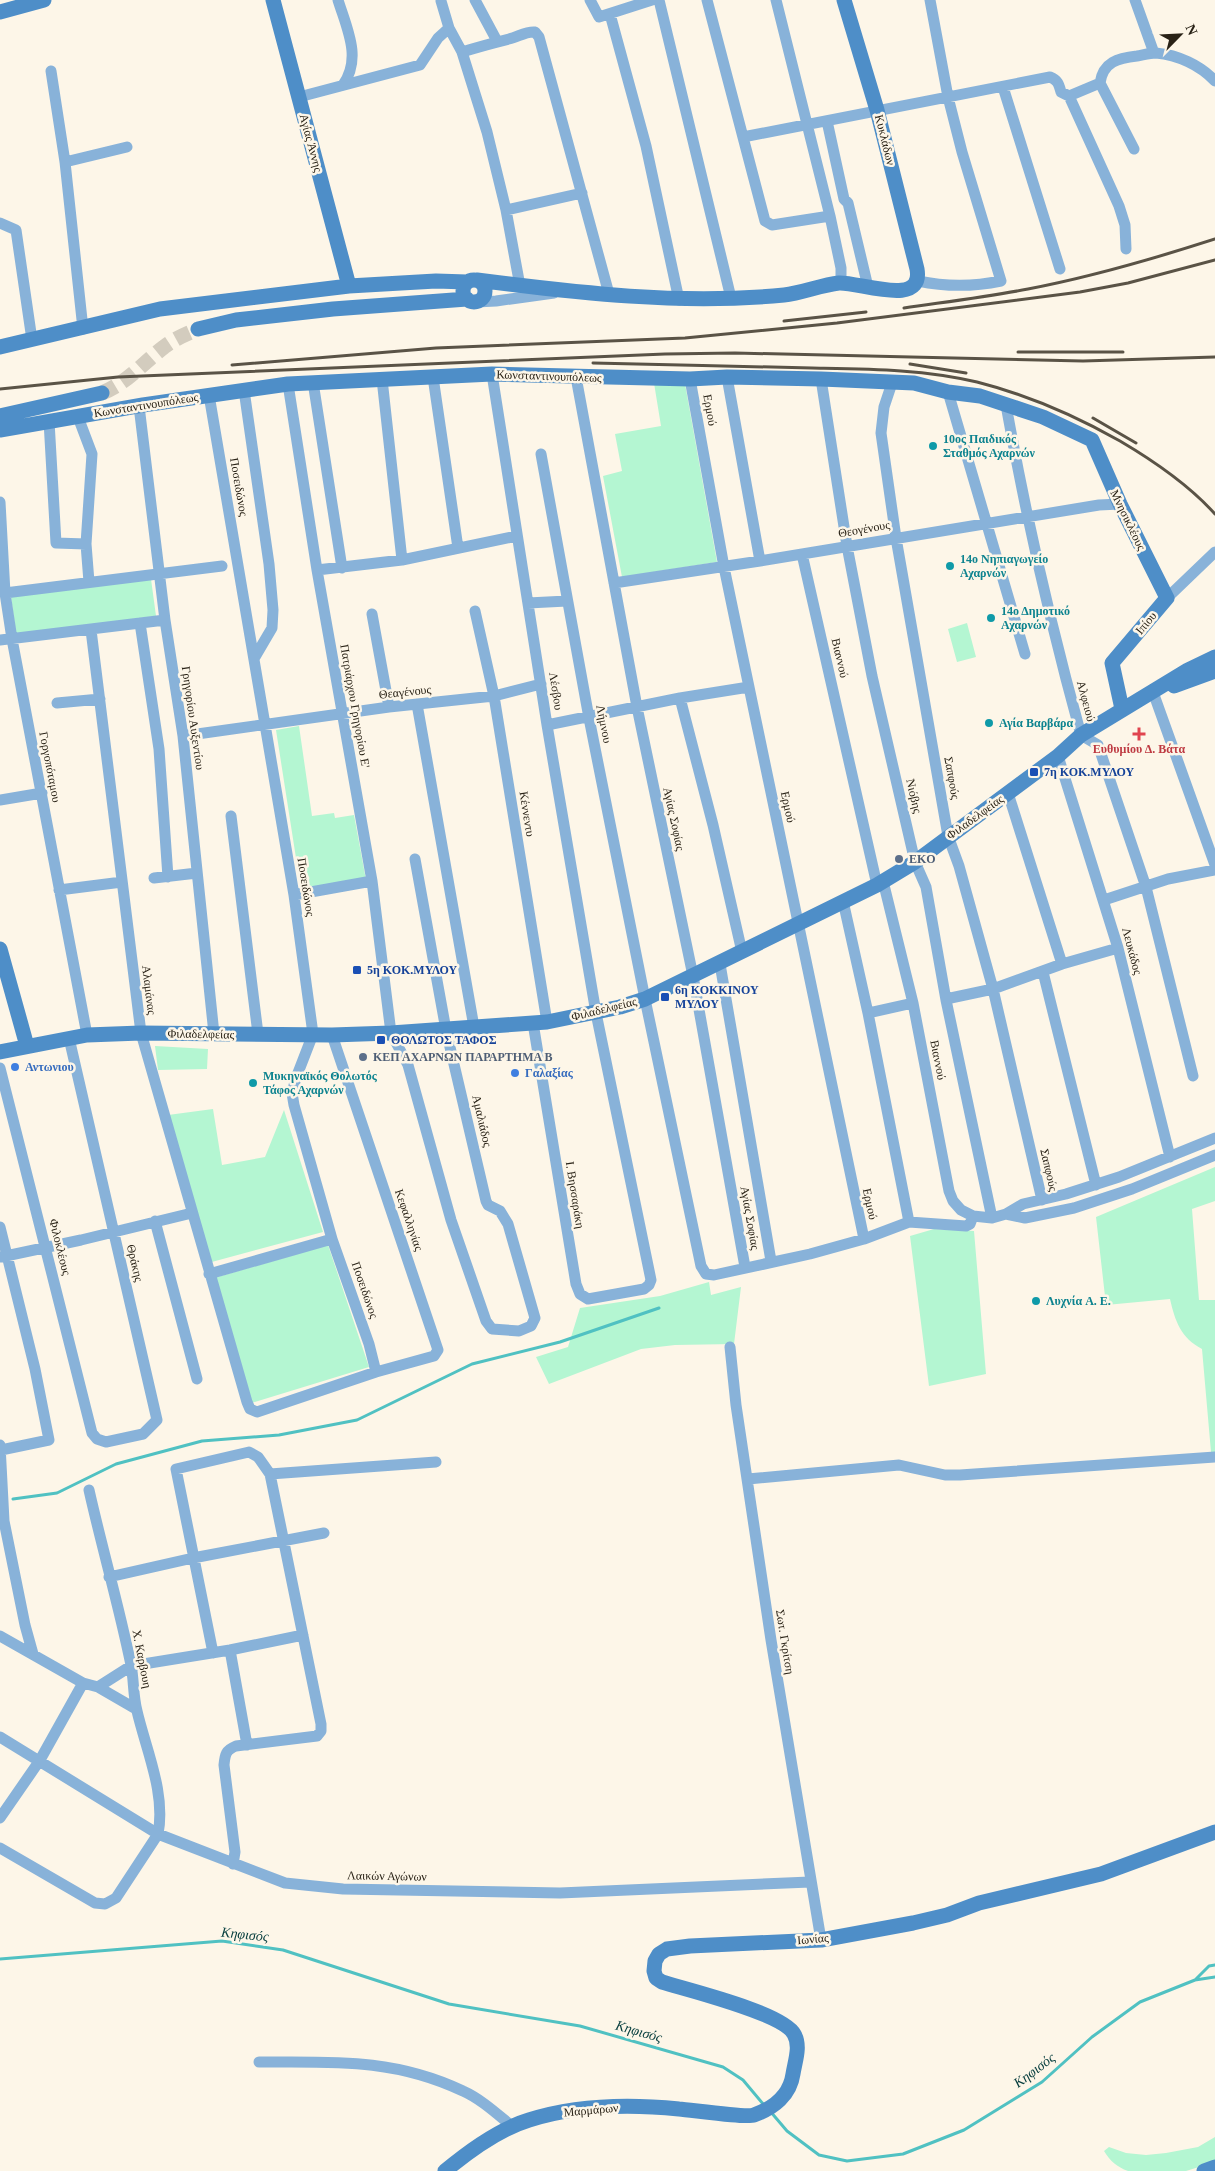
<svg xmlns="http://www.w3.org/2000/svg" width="1215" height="2171" font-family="'Times New Roman',serif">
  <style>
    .green { fill: #b4f6d2 }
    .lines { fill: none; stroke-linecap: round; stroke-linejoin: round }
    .stream { stroke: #50c1c2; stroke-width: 3 }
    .secondary-tunnel { stroke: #d3ccbe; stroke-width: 15; stroke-dasharray: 15 8; stroke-linecap: butt }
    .street { stroke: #88b2d9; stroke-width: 11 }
    .secondary { stroke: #4e8ec8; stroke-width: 15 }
    .rail { stroke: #5a5346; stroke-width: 3 }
    .culture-dot { fill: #0f9aa8; stroke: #fdf6e8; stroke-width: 2 }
    .health-dot { fill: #e0444e; stroke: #fdf6e8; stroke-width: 2 }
    .transit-dot { fill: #1a4fb4; stroke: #fdf6e8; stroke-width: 2 }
    .service-dot { fill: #5c6f8a; stroke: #fdf6e8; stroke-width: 2 }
    .shop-dot { fill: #3f7fe0; stroke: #fdf6e8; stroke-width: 2 }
    .labels { text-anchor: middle; stroke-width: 5; stroke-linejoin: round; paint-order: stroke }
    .street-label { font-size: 12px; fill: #292216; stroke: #fdf6e8 }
    .culture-label { font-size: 12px; font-weight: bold; fill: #0d838f; stroke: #fdf6e8; text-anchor: start }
    .health-label { font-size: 12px; font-weight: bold; fill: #be3a42; stroke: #fdf6e8 }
    .transit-label { font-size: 12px; font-weight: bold; fill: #164399; stroke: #fdf6e8; text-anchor: start }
    .service-label { font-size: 12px; font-weight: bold; fill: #4e5e75; stroke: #fdf6e8; text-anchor: start }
    .shop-label { font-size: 12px; font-weight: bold; fill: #366cbe; stroke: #fdf6e8; text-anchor: start }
    .water-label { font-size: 14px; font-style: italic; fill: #0a4040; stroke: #fdf6e8 }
  </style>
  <rect width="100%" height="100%" fill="#fdf6e8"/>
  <path class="green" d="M654 383 685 384 717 562 622 577 603 476 622 471 615 434 661 426Z
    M151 579 156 616 16 634 11 597Z
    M967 623 976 657 957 662 948 629Z
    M299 726 312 816 334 813 335 818 354 815 366 880 301 890 276 730Z
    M155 1046 208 1049 207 1069 158 1070Z
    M213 1109 222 1165 265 1157 284 1110 323 1232 208 1263 168 1115Z
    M1215 1167V1201L1192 1209 1199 1300H1215V1452H1211L1202 1349C1181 1338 1175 1321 1170 1299L1106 1305 1096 1217Z
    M934 1229 974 1231 986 1374 929 1386 910 1236Z
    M328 1245 369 1367 248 1404 214 1278Z
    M709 1282 711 1295 741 1287 734 1344 675 1345 641 1349 549 1384 536 1357 568 1347 580 1308 660 1296Z
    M1215 2137V2162L1186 2171H1128C1117 2167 1110 2161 1104 2151L1109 2147 1126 2153 1146 2155 1166 2153 1198 2147Z"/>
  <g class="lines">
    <path class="stream" d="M13 1499 57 1493 116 1464 202 1441 279 1435 357 1420 472 1364 560 1342 659 1308
      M0 1959 222 1941 283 1950 449 2004 580 2026 723 2067 743 2080 764 2105
      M1196 1979 1209 1966 1215 1965
      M770 2111 787 2131 819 2155 847 2161 903 2154 964 2130 1042 2082 1092 2037 1140 2002 1195 1980 1215 1977"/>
    <path class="secondary-tunnel" d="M102 393C127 383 143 363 164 347 174 339 186 334 198 329"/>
    <path class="street" d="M338 0C347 29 362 58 343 85
      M475 0 497 41
      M590 0 599 17 652 0
      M659 0 731 298
      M707 0 765 221 772 225 830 216
      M776 0 830 216 841 268V283
      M1135 0 1154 53
      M441 1 449 28 462 52 487 132 506 210 520 286
      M610 14 646 146 679 300
      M462 52C478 47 493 43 509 39 518 37 526 31 535 32L539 37 609 294
      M51 71 65 162 83 329
      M1100 83 1134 149
      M1003 87 1060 269
      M1069 96 1100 83C1103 62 1118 58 1137 56 1143 55 1150 53 1156 53 1178 55 1200 65 1215 81
      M299 97 420 65 438 38 449 28
      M827 121 844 199 848 203 868 287
      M743 137 1050 77C1058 80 1059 85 1061 92L1069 96 1119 206 1125 225 1126 249
      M65 162 127 147
      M506 210 582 193
      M0 223 16 230 32 340
      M918 281C947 287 972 287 1001 281L962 152 948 97 930 0
      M476 302 496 301 554 293
      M492 374 547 725 596 1013 651 1280 649 1285 644 1289 588 1299 580 1294 576 1284 533 1023
      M433 377 458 548
      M576 377 637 707 693 976 745 1267
      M727 377 760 561
      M382 379 402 560
      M690 379 724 567 864 1239
      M821 379 847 546 872 676 915 862 926 887 946 1000 992 1218
      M313 382 342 568
      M892 383 884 407 881 433 896 538 948 836 959 866 993 989 1042 1200
      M288 384 317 570 372 881 391 1033 408 1065 451 1220 486 1321 492 1329 519 1331 531 1326 535 1318 508 1224 500 1211 488 1205 486 1201 446 1030 415 859
      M244 390 269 564 273 610 272 628 255 657
      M948 392 1025 654
      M209 395 294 895 313 1034 296 1078 292 1093 294 1105 332 1239 369 1344 376 1372
      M1006 405C1026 517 1051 626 1081 735L1098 745 1146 887 1193 1076
      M139 406 165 620 183 736 214 1034
      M78 417 92 454 86 544 89 582
      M49 421 56 543 86 544
      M541 454 589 718 645 999 701 1266 706 1274 714 1275 810 1254 864 1239 909 1222 966 1226 970 1224 973 1216
      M0 502 5 593 12 639 87 1035
      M802 554 877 885
      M317 570 402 560 517 536
      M614 583 760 561 1099 505 1120 504
      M5 593 222 566
      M1167 598 1215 552
      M528 603 567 601
      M475 611 494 696 547 1022
      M372 614 389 707
      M140 623 159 749 168 877
      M91 630 141 1033 247 1402 250 1409 257 1412 376 1372 434 1356 438 1350 332 1035
      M0 640 165 620
      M1153 692 1215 865
      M680 698 713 825 742 952
      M57 703 100 699
      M417 704 474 1027
      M547 725 680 698 749 687
      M183 736 389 707 494 696 541 684
      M1058 756 1118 948 1170 1157
      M1008 793 1062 964
      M0 800 42 793
      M231 816 258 1034
      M154 878 197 873
      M883 881 913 1003 949 1191 953 1201 961 1210 973 1216 992 1218 1006 1214 1023 1204 1066 1194 1119 1177 1215 1138
      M59 890 122 882
      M294 895 372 881
      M1104 900 1168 879 1215 870
      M843 901 868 1013 909 1222
      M720 964 771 1261
      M1043 972 1096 1185
      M946 999 993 989 1062 964 1118 948
      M868 1013 913 1003
      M0 1068 92 1433 97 1439 106 1442 143 1434 157 1420 69 1038
      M1006 1214 1025 1218 1074 1208 1132 1189 1215 1155
      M155 1221 197 1379
      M0 1227 35 1369 49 1440 1 1450
      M1 1257 81 1240 192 1213
      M209 1274 332 1239
      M730 1347 736 1405 771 1640 821 1940
      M0 1445 4 1521 25 1625 33 1654
      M270 1474 436 1462
      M748 1479 899 1465 945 1475H960L1215 1457
      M109 1577 193 1558 324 1533
      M0 1636 83 1683 98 1687 136 1709
      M230 1650 247 1745
      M213 1653 176 1469 249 1452 258 1457 270 1474 321 1724V1731L317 1736 236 1746C226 1750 225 1754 224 1765L235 1852 233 1864
      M98 1687 131 1666 230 1650 303 1635
      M0 1737 158 1834 285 1883 343 1889 560 1893 810 1882
      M0 1818 40 1760 83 1683
      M0 1848 95 1903 105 1904 116 1898 158 1834C166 1793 146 1750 137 1711 133 1696 134 1680 131 1665 119 1606 102 1548 89 1490
      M259 2062C332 2062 394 2058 463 2091 481 2099 497 2114 513 2127"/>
    <path class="secondary" d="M273 0 349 286
      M0 12 44 0
      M477 280C578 293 681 305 784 295 802 293 821 285 839 283 860 282 924 308 917 269L877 110 844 0
      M463 291a11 11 0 1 1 22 0a11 11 0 1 1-22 0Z
      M198 329 236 320 333 309 467 299
      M0 347 160 309 349 286 436 281 467 282
      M0 416 102 393
      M0 430 143 405 288 384 492 374 690 379 727 377 821 379 914 383 948 392 980 396 1043 417 1092 440 1120 504 1167 598 1112 663 1122 709
      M1174 686 1215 671
      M0 949 27 1046
      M0 1052 87 1035 141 1033 332 1035 391 1033 547 1022 620 1007 645 999 877 885 915 862 1058 756 1081 735 1188 670 1215 657
      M445 2171C469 2151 499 2129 529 2120 576 2105 630 2104 679 2109 692 2110 746 2118 754 2115 774 2108 790 2095 793 2074 795 2061 801 2046 794 2034 783 2013 688 1990 662 1982L656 1978 654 1971 655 1961 659 1954 667 1949 690 1946 821 1940 913 1923 947 1915 979 1903 1101 1874 1215 1832
      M1204 2171 1215 2167"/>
    <path class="rail" d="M904 308C945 302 987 297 1028 289 1091 277 1153 259 1215 239
      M784 321 866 312
      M1018 352H1123
      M593 363C666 365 739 366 812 368 868 369 923 369 977 382 1028 395 1074 415 1120 441 1154 461 1189 485 1215 514
      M910 364 966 373
      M232 365 436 348 685 338 837 323 1080 292 1128 283 1215 260
      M0 389 118 377 665 354 735 353 1083 361 1215 357
      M1093 418 1136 443"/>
  </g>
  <g class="culture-dot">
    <circle cx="933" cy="446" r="5"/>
    <circle cx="950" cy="566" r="5"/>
    <circle cx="991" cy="618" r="5"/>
    <circle cx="989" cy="723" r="5"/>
    <circle cx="253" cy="1083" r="5"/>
    <circle cx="1036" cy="1301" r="5"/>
  </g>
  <path class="health-dot" d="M1136.5 726.5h5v5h5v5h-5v5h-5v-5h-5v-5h5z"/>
  <g class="transit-dot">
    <rect x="1029" y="767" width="10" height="10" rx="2.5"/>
    <rect x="352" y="965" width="10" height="10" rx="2.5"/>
    <rect x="660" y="992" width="10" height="10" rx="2.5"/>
    <rect x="376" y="1035" width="10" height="10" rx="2.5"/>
  </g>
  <g class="service-dot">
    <circle cx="899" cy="859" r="5"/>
    <circle cx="363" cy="1057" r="5"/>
  </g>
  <g class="shop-dot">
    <circle cx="15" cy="1067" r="5"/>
    <circle cx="515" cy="1073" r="5"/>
  </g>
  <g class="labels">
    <g class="street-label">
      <text transform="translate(885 140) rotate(76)" y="4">Κυκλάδων</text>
      <text transform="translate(311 143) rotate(75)" y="4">Αγίας Άννης</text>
      <text transform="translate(549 376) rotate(2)" y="4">Κωνσταντινουπόλεως</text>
      <text transform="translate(146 405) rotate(-9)" y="4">Κωνσταντινουπόλεως</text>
      <text transform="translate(710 410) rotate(80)" y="4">Ερμού</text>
      <text transform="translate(239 487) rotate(80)" y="4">Ποσειδώνος</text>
      <text transform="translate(1128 520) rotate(64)" y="4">Μνησικλέους</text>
      <text transform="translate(864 529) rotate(-10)" y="4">Θεογένους</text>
      <text transform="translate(1146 623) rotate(-50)" y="4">Ιπίου</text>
      <text transform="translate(840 658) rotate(77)" y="4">Βιαννού</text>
      <text transform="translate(556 691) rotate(81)" y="4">Λέσβου</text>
      <text transform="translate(405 692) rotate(-6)" y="4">Θεαγένους</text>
      <text transform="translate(1086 701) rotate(75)" y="4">Αλφειού</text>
      <text transform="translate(355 706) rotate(80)" y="4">Πατριάρχου Γρηγορίου E'</text>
      <text transform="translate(193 718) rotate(82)" y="4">Γρηγορίου Αυξεντίου</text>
      <text transform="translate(604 724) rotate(79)" y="4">Λήμνου</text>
      <text transform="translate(50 767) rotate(79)" y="4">Γοργοπόταμου</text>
      <text transform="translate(952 778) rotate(80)" y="4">Σαπφούς</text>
      <text transform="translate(914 796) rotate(77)" y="4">Νιόβης</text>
      <text transform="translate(788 807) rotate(78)" y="4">Ερμού</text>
      <text transform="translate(527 814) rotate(81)" y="4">Κέννεντυ</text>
      <text transform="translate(975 817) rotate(-36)" y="4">Φιλαδελφείας</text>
      <text transform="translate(674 819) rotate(78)" y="4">Αγίας Σοφίας</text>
      <text transform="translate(306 887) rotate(81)" y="4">Ποσειδώνος</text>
      <text transform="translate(1132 951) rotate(75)" y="4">Λευκάδος</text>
      <text transform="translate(149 990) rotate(83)" y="4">Αλαμάνας</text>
      <text transform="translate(604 1009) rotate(-14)" y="4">Φιλαδελφείας</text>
      <text transform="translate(201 1034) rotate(1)" y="4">Φιλαδελφείας</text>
      <text transform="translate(938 1060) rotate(79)" y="4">Βιαννού</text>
      <text transform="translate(482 1121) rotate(77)" y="4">Αμαλιάδος</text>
      <text transform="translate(1049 1170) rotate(77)" y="4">Σαπφούς</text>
      <text transform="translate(575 1195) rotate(81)" y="4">Ι. Βησσαράκη</text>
      <text transform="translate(870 1204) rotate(78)" y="4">Ερμού</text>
      <text transform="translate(750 1218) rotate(80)" y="4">Αγίας Σοφίας</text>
      <text transform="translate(409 1220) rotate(71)" y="4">Κεφαλληνίας</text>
      <text transform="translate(60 1247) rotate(76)" y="4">Φιλοκλέους</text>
      <text transform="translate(135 1263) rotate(77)" y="4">Θράκης</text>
      <text transform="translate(365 1290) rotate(71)" y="4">Ποσειδώνος</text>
      <text transform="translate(785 1642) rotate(81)" y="4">Σωτ. Γκρίτση</text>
      <text transform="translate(142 1659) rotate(79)" y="4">Χ. Καρβουη</text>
      <text transform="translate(387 1876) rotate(1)" y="4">Λαικών Αγώνων</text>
      <text transform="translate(813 1939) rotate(-5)" y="4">Ιωνίας</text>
      <text transform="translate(591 2110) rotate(-5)" y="4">Μαρμάρων</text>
    </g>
    <g class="culture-label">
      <text x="943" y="443">10ος Παιδικός<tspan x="943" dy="14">Σταθμός Αχαρνών</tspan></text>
      <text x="960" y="563">14ο Νηπιαγωγείο<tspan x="960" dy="14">Αχαρνών</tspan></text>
      <text x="1001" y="615">14ο Δημοτικό<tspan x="1001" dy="14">Αχαρνών</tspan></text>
      <text x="999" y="727">Αγία Βαρβάρα</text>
      <text x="263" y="1080">Μυκηναϊκός Θολωτός<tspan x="263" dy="14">Τάφος Αχαρνών</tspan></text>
      <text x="1046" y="1305">Λυχνία A. E.</text>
    </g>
    <g class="health-label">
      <text x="1139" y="753">Ευθυμίου Δ. Βάτα</text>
    </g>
    <g class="transit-label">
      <text x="1044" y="776">7η ΚΟΚ.ΜΥΛΟΥ</text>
      <text x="367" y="974">5η ΚΟΚ.ΜΥΛΟΥ</text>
      <text x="675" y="994">6η ΚΟΚΚΙΝΟΥ<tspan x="675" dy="14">ΜΥΛΟΥ</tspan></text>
      <text x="391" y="1044">ΘΟΛΩΤΟΣ ΤΑΦΟΣ</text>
    </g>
    <g class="service-label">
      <text x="909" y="863">EKO</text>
      <text x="373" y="1061">ΚΕΠ ΑΧΑΡΝΩΝ ΠΑΡΑΡΤΗΜΑ Β</text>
    </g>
    <g class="shop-label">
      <text x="25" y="1071">Αντωνιου</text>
      <text x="525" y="1077">Γαλαξίας</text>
    </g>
    <g class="water-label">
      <text transform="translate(245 1934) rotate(6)" y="5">Κηφισός</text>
      <text transform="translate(639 2031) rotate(16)" y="5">Κηφισός</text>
      <text transform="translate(1034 2070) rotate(-37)" y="5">Κηφισός</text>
    </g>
  </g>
  <g transform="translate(1180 35) rotate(66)" stroke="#fdf6e8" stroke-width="4" paint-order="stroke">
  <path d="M0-4L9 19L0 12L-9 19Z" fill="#292216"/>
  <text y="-8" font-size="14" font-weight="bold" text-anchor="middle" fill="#292216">N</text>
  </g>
</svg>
